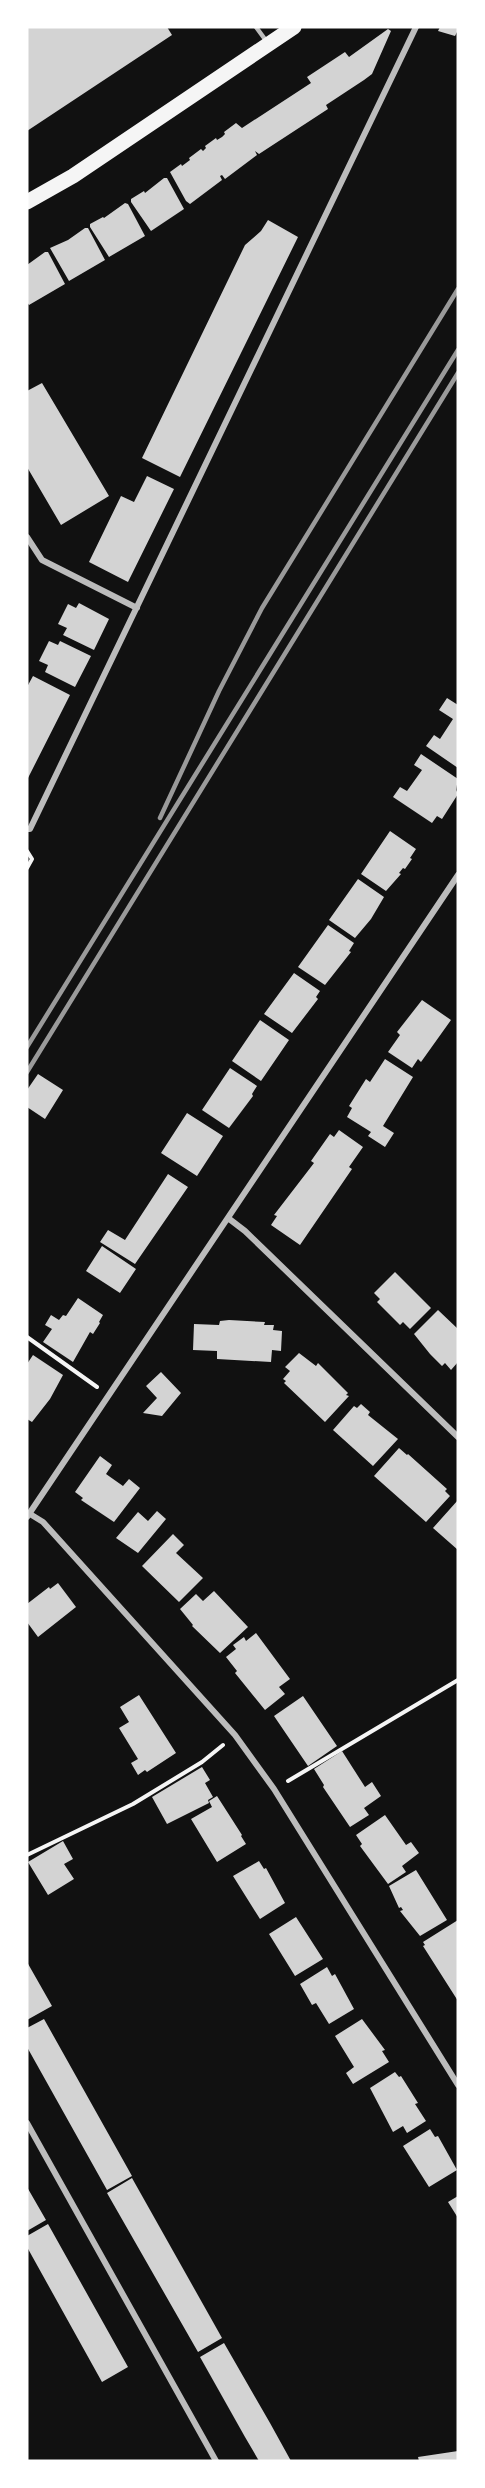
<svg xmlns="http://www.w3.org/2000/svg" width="485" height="2488" font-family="Raleway,sans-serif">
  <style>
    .building { fill: #d3d3d3 }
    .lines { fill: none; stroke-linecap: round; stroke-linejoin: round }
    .path { stroke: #f5f5f5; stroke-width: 4 }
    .service { stroke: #bcbcbc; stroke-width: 4.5 }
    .minor { stroke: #bcbcbc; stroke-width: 6 }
    .primary { stroke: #f5f5f5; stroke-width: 15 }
    .rail { stroke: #9a9a9a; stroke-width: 4.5 }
  </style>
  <rect width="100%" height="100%" fill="#111"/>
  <path class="building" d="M27 27H167L172 35 27 131Z
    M440 27H458V30L455 36 438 31Z
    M388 29 391 31 372 74 364 80 326 105 328 109 259 154 255 151 257 155 225 179 222 175 220 176 222 180 190 204 186 201 170 172 181 164 182 166 190 160 189 158 201 149 203 151 206 148 205 146 216 138 217 140 222 137 225 134 224 132 236 123 242 128 311 83 307 77 345 52 349 57Z
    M164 178H167L184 209 151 231 131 202V199L144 191 145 193Z
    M125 203 128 204 145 236 109 257 90 227V224L103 217 104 218Z
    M268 220 298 237 180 477 142 458 245 245 261 231Z
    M85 228H88L105 260 69 281 50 248 68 240Z
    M45 252H48L65 284 29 305 27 302V265Z
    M42 383 109 496 61 525 27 467V391Z
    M147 476 174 489 128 582 89 562 121 496 134 502Z
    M79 603 109 619 94 650 63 635 67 628 58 624 68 604 76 608Z
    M49 641 58 645 60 641 91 656 75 687 45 672 48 665 39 661Z
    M33 676 70 695 27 780V687Z
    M447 698 458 705V768L426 746 434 735 440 739 453 719 439 710Z
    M421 754 458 779 456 790 458 794 442 819 437 816 432 823 393 797 400 787 407 791 422 770 414 765Z
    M390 831 416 849 410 858 412 859 405 869 403 868 399 873 401 874 386 891 361 874Z
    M358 879 384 897 371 919 355 938 329 920Z
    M328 925 354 943 349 951 351 952 325 985 298 967Z
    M294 973 320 991 316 997 318 999 292 1033 264 1014Z
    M422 1000 451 1020 421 1062 418 1059 412 1068 388 1052 400 1035 397 1032Z
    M260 1020 289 1040 261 1081 232 1061Z
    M385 1059 413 1077 383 1126 394 1133 385 1147 368 1136 371 1132 347 1117 352 1108 349 1106 366 1079 370 1082Z
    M230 1068 257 1086 252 1094 253 1096 229 1128 202 1110Z
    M38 1074 63 1090 45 1119 27 1107V1090Z
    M187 1113 223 1136 197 1176 161 1153Z
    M339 1130 363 1147 349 1167 352 1169 300 1245 271 1225 277 1216 274 1215 314 1163 311 1161 330 1134 334 1137Z
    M168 1174 188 1187 135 1264 100 1242 108 1230 125 1240Z
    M102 1246 136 1269 120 1293 86 1271Z
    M395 1272 431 1308 410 1329 403 1322 400 1325 377 1302 380 1299 374 1293Z
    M78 1298 103 1315 99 1322 100 1323 93 1334 90 1332 73 1362 43 1342 52 1329 45 1325 51 1315 59 1320 63 1315 66 1316Z
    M438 1310 458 1329V1362L451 1370 445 1363 442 1366 430 1354 414 1334Z
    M229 1320 265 1322 264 1325H274L273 1330 282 1331 281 1351 272 1350 271 1362 217 1359V1351L193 1350 194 1324 219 1325 220 1321Z
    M299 1353 316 1366 318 1363 348 1393 346 1395 349 1396 325 1422 284 1383 286 1381 283 1379 290 1371 285 1367Z
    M33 1355 63 1375 50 1399 32 1422 27 1419V1364Z
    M161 1372 181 1393 162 1416 143 1413 157 1398 146 1386Z
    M361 1404 370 1412 368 1415 398 1439 373 1466 333 1430 354 1406 357 1408Z
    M399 1448 407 1455 408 1454 447 1489 445 1491 450 1496 426 1522 374 1476Z
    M100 1456 112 1465 106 1474 123 1486 129 1479 140 1488 114 1522 81 1500 83 1498 75 1492Z
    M458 1500V1550L433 1528Z
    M157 1511 166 1519 138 1553 116 1538 138 1512 148 1521Z
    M173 1534 184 1545 176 1553 203 1578 179 1602 142 1566Z
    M58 1583 76 1607 38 1637 27 1622V1604L49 1587 50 1589Z
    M214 1591 248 1627 220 1653 192 1626 193 1625 180 1609 196 1594 203 1601Z
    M256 1633 290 1679 279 1687 285 1694 265 1710 235 1673 237 1671 226 1657 236 1649 233 1645 244 1637 246 1641Z
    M139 1695 176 1753 147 1772 145 1770 138 1775 131 1763 138 1759 119 1728 129 1722 120 1707Z
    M303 1696 337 1746 308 1766 274 1716Z
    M342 1751 365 1787 372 1782 381 1796 364 1808 369 1815 350 1827 323 1787 324 1785 314 1769Z
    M202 1767 210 1780 205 1783 213 1797 208 1800 209 1803 167 1824 152 1797Z
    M217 1796 242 1835 241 1836 246 1844 217 1862 191 1819 212 1807 209 1801Z
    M385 1815 406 1845 411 1842 419 1853 402 1866 406 1872 388 1884 360 1846 362 1844 356 1835Z
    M63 1841 73 1859 64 1864 74 1879 48 1895 28 1862Z
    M259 1861 264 1869 266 1868 285 1903 260 1919 233 1876Z
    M416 1870 447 1920 420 1936 400 1911 403 1910 401 1907 399 1908 389 1886Z
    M296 1917 323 1959 295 1976 269 1934Z
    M458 1920V2001L423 1946 425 1945 423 1942Z
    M27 1962 52 2006 27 2020Z
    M327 1967 332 1976 335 1974 354 2009 329 2024 316 2003 312 2005 300 1984Z
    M44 2019 132 2176 107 2190 27 2047V2028Z
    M362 2019 385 2050 382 2051 389 2062 353 2084 346 2073 354 2067 335 2036Z
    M395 2072 399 2077 401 2076 418 2103 415 2104 426 2121 407 2133 403 2126 393 2132 370 2088Z
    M430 2129 435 2137 438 2136 457 2170 429 2187 403 2146Z
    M132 2178 222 2338 198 2352 107 2193Z
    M27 2187 46 2220 27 2231Z
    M458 2196V2218L448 2202Z
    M48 2224 128 2367 102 2382 27 2247V2236Z
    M224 2343 270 2423 291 2461H259L245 2437 200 2357Z
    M458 2451V2461H419L418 2457Z"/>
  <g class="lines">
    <path class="path" d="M27 851 32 859 27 868
      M27 1337 97 1387
      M288 1781 458 1680
      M27 1855 133 1804 202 1762 223 1745"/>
    <path class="service" d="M256 27 267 42"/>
    <path class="minor" d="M27 537 42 560 137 608
      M27 829H30L416 27
      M228 1218 245 1231 458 1437
      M30 1514 43 1522 235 1735 274 1789 458 2085
      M27 1517 458 875
      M27 2123 216 2461"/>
    <path class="primary" d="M27 202 73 176 294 27"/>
    <path class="rail" d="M160 818 219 691 262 608 458 289
      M27 1047 458 350
      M27 1072 458 373"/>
  </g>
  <rect width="485" height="2488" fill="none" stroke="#ffffff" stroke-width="57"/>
</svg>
